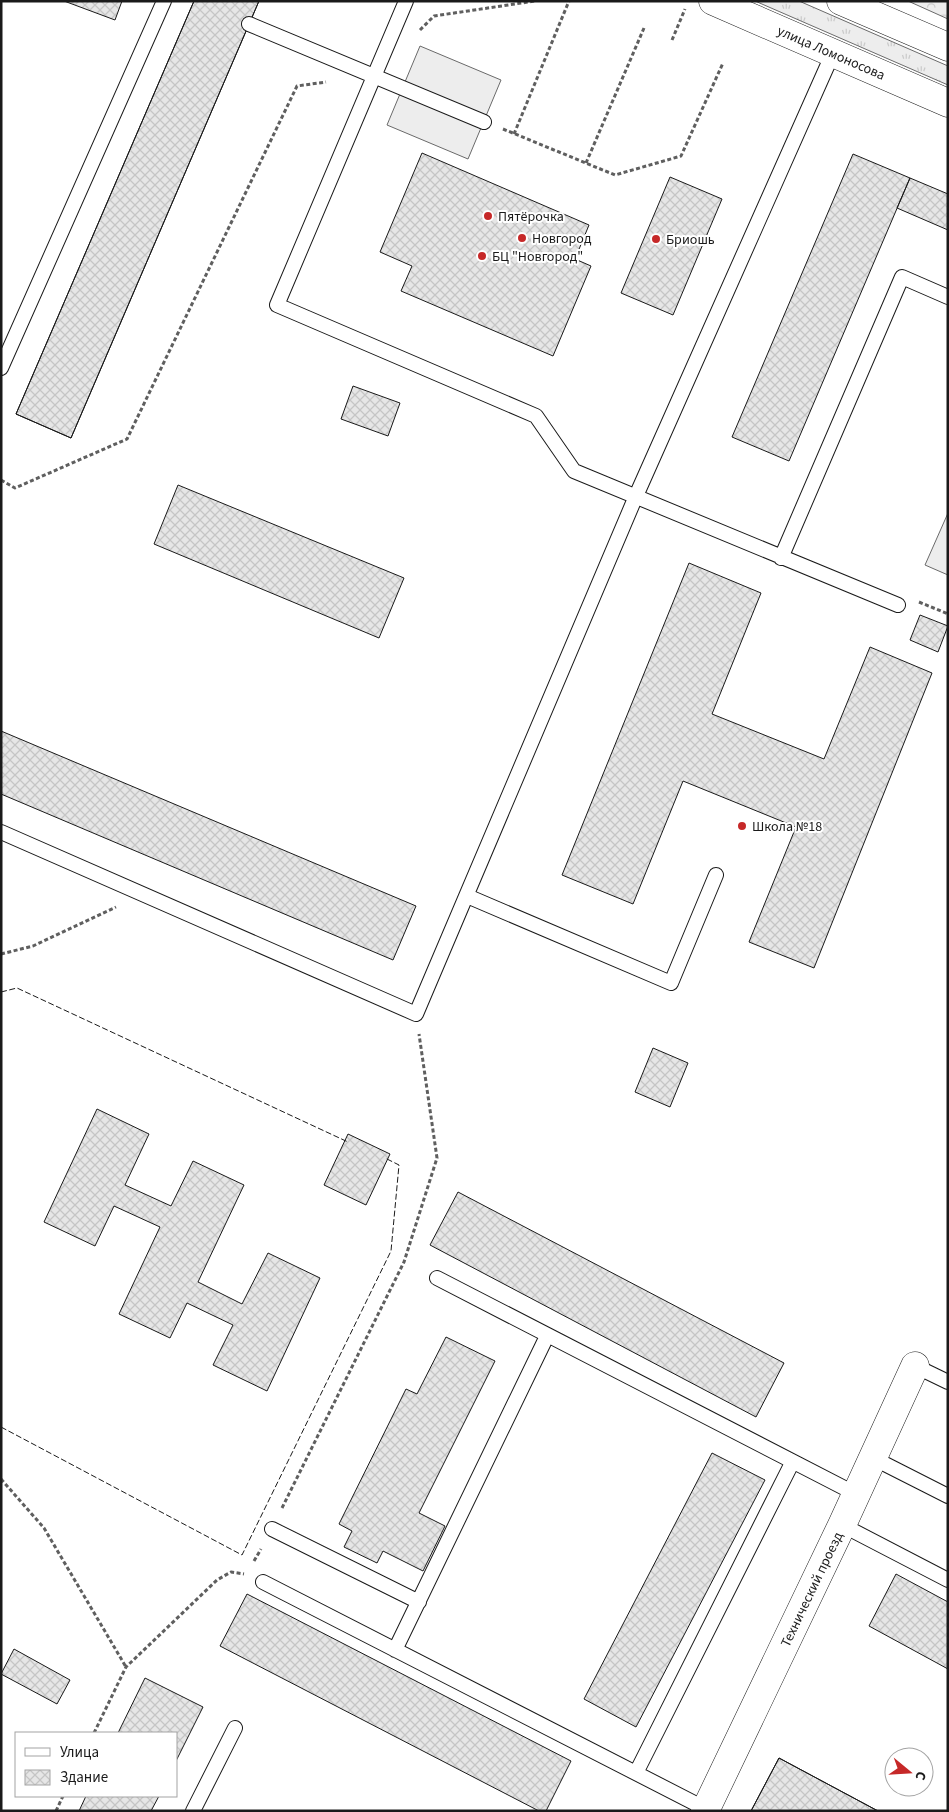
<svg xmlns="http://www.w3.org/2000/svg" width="949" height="1812" font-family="'Source Sans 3',sans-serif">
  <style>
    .grass { fill: url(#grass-tufts); stroke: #6a6a6a }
    .forest { fill: url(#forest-crowns); stroke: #6a6a6a }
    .pitch { fill: #ededed; stroke: #6a6a6a }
    .building { fill: url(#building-cross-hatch); stroke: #1a1a1a }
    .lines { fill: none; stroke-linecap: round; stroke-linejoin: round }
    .service-casing { stroke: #1a1a1a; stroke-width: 16 }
    .minor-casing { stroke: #1a1a1a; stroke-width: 29 }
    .secondary-casing { stroke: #1a1a1a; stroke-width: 29 }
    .path { stroke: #5f5f5f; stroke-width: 3; stroke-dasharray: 4 2.5; stroke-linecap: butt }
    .service { stroke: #fff; stroke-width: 14 }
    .minor { stroke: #fff; stroke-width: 28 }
    .secondary { stroke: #fff; stroke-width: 28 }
    .fence { stroke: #1a1a1a; stroke-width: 1; stroke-dasharray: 6 2.5; stroke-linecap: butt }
    .poi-dot { fill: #c62828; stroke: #fff; stroke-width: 2 }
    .labels { text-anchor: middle; stroke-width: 4; stroke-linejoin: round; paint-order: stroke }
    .street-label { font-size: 14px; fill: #1a1a1a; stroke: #fff }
    .poi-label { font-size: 14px; fill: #1a1a1a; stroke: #fff; text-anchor: start }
  </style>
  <defs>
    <pattern id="grass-tufts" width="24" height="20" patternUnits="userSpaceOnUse" patternTransform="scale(1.25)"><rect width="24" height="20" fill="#ededed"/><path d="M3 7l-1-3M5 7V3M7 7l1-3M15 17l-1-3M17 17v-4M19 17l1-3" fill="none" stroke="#cbcbcb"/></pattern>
    <pattern id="forest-crowns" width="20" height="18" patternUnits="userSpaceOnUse" patternTransform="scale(1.25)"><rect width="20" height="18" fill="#ededed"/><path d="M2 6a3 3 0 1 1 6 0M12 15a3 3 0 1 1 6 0" fill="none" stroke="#cbcbcb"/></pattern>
    <pattern id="building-cross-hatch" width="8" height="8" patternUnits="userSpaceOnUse" patternTransform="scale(1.25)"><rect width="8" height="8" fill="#e6e6e6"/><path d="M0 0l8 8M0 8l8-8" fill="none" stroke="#c5c5c5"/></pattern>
  </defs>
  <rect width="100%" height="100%" fill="#fff"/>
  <path class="grass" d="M755 1H799L948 66V85Z"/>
  <path class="forest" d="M908 1H948V19Z"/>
  <path class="pitch" d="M420 46 501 80 468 159 387 125Z
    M948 513V575L925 565Z"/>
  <path class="building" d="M64 1H122L115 20Z
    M194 1H259L71 438 16 414Z
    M194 1H259L71 438 16 414Z
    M422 153 589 225 575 259 591 266 553 356 401 291 412 266 380 252Z
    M853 154 910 178 789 461 732 437Z
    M670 177 722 199 673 315 621 293Z
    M910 178 948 194V230L897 208Z
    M353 386 400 403 388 436 341 419Z
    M178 485 404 578 379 638 154 544Z
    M689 563 761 593 712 714 824 759 870 647 932 673 814 968 749 942 796 827 683 781 633 904 562 875Z
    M920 615 948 626 938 652 910 640Z
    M1 731 416 906 393 960 1 794Z
    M653 1048 688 1063 670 1107 635 1092Z
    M97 1109 149 1134 125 1185 171 1206 193 1161 244 1185 198 1282 242 1304 268 1253 320 1278 267 1391 213 1365 233 1325 187 1303 170 1338 119 1314 160 1227 114 1206 95 1246 44 1222Z
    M348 1134 390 1154 366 1205 324 1185Z
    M458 1192 784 1363 756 1417 430 1245Z
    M446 1337 495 1361 419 1513 445 1526 423 1571 383 1551 377 1563 344 1547 352 1531 339 1524 406 1389 417 1394Z
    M712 1453 765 1480 636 1727 584 1699Z
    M896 1574 948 1602V1669L869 1626Z
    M247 1594 571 1761 546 1811H539L220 1646Z
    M14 1649 70 1680 57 1704 1 1674Z
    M145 1678 203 1707 176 1761V1733H118Z
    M779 1758 878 1811H751Z
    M779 1758 878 1811H751Z
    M86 1796H159L151 1811H79Z"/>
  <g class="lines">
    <g class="service-casing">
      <path id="service" d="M406 1 277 305 536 416 574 471 898 605
        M249 24 484 122
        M1 368 164 1
        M781 558 902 277 948 297
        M1 832 416 1014 636 496 833 53
        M467 896 671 983 716 875
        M437 1278 856 1494
        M915 1366 948 1382
        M873 1458 948 1496
        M842 1525 948 1580
        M272 1529 419 1602
        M263 1582 706 1809
        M395 1650 547 1336
        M636 1773 792 1463
        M193 1811 235 1728"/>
    </g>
    <g class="minor-casing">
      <g id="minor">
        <path id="s1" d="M705 1811 842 1525 915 1366"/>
      </g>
    </g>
    <g class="secondary-casing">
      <g id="secondary">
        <path id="s2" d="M713 1 948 103"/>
        <path d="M841 1 948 47"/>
      </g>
    </g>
    <path class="path" d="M420 30 434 16 535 1
      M672 40 685 9
      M503 129 615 175 681 156 723 63
      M514 134 569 1
      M586 163 644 28
      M1 480 15 488 127 439 297 86 326 82
      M919 602 948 614
      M1 954 33 946 116 907
      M1 1479 44 1528 126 1667
      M282 1508 404 1262 437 1158 419 1034
      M254 1561 261 1549
      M94 1733 126 1667 217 1580 231 1572 244 1574
      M56 1811 63 1796"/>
    <use href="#service" class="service"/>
    <use href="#minor" class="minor"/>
    <use href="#secondary" class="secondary"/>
    <path class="fence" d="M1 992 17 988 348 1142
      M1 1427 242 1555 391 1251 399 1165 385 1158"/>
  </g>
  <g class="poi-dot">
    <circle cx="488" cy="216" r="5"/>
    <circle cx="522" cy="238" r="5"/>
    <circle cx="656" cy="239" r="5"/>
    <circle cx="482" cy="256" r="5"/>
    <circle cx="742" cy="826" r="5"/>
  </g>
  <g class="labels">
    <g class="street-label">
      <text dy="5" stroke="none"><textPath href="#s2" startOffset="129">улица Ломоносова</textPath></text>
      <text dy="5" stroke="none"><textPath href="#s1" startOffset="246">Технический проезд</textPath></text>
    </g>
    <g class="poi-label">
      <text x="498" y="221">Пятёрочка</text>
      <text x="532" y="243">Новгород</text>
      <text x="666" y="244">Бриошь</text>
      <text x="492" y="261">БЦ "Новгород"</text>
      <text x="752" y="831">Школа №18</text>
    </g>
  </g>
  <rect width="949" height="1812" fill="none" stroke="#1a1a1a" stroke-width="5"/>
  <rect x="15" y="1732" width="162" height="65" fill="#ffffff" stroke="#a3a3a3"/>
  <rect x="25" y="1748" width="25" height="8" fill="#ffffff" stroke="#a3a3a3"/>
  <text x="60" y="1757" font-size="15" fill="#1a1a1a">Улица</text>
  <rect x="25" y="1770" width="25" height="15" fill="url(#building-cross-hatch)" stroke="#a3a3a3"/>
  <text x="60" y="1782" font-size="15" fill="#1a1a1a">Здание</text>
  <g transform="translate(909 1772) rotate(108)"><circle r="24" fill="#ffffff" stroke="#a3a3a3"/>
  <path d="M0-4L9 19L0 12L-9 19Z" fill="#c62828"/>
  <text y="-8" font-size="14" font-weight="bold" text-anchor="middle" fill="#1a1a1a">С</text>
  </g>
</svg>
